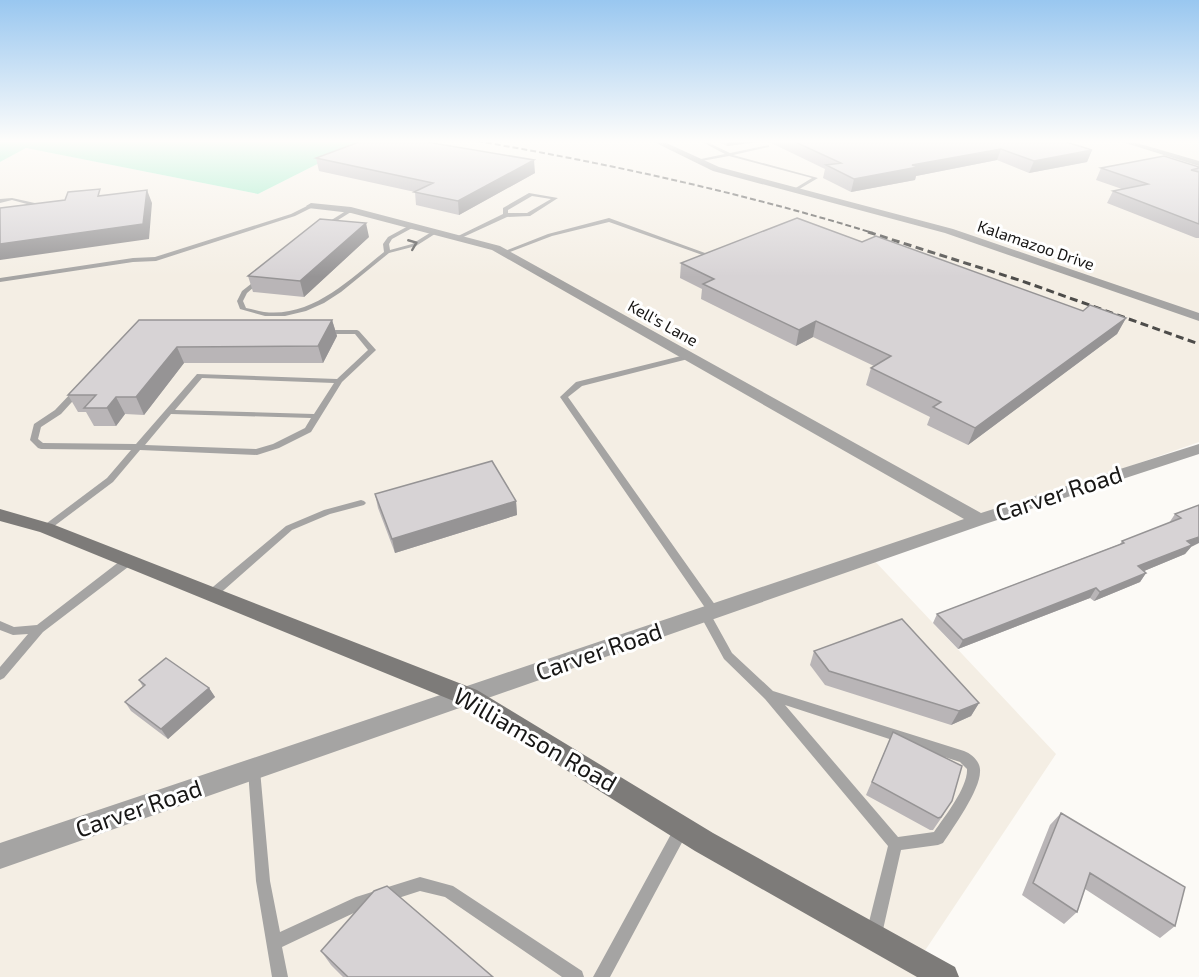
<svg xmlns="http://www.w3.org/2000/svg" width="1199" height="977" font-family="'Exo 2',sans-serif">
  <style>
    .built { fill: #f4eee4 }
    .green { fill: #99eac4 }
    .lines { fill: none; stroke-linecap: round; stroke-linejoin: round }
    .service { fill: #a5a4a3; fill-rule: evenodd }
    .minor { fill: #a5a4a3; fill-rule: evenodd }
    .secondary { fill: #7d7b79; fill-rule: evenodd }
    .rail-far1 { stroke: #4d4c4a; stroke-width: 2; stroke-dasharray: 6 3; stroke-linecap: butt }
    .rail { stroke: #4d4c4a; stroke-width: 3; stroke-dasharray: 8 4.5; stroke-linecap: butt }
    .wall { fill: #b9b5b7 }
    .shaded-wall { fill: #969495 }
    .building { fill: #d7d3d5; stroke: #969495; stroke-width: 1.5 }
    .oneway { stroke: #5e5d5c }
    .labels { text-anchor: middle; stroke-width: 6; stroke-linejoin: round; paint-order: stroke }
    .far-street-label { font-size: 16px; fill: #171615; stroke: #fff }
    .near-street-label { font-size: 24px; fill: #171615; stroke: #fff }
  </style>
  <rect width="100%" height="100%" fill="#fcfaf6"/>
  <path class="built" d="M363 141H1199V442L871 557 1056 754 912 970 922 977H0V162L26 148 258 194Z"/>
  <path class="green" d="M0 141H363L258 194 26 148 0 162Z"/>
  <g class="lines">
    <path class="service" d="M700 141H705L730 153 769 145V147L733 155 818 178 796 191 794 190V189L812 178 729 156 696 162V160L725 154Z
      M529 193 558 198 530 216 507 217 459 239 454 238 503 214V208ZM532 196 551 199 527 213H508V210Z
      M12 198 44 205 45 206 42 208 12 200 0 203V199Z
      M311 204 314 206 313 207 295 216 156 261 133 262 0 282V278L133 258 155 257 291 214Z
      M349 209 354 210 327 227 322 226Z
      M609 218 716 257 711 258 609 222 552 236 505 254 500 253 548 234Z
      M412 224 414 225V227L392 239 389 244 390 250 412 244 433 231 438 232 416 246 389 253 341 292 324 303 306 311 285 316H265L240 309 237 301 242 291 261 276 264 278 263 279 247 293 243 301 246 308C252 309 258 311 264 312 312 318 350 279 384 252L383 244 388 237Z
      M357 330 359 331 376 350 342 382 311 432 279 448 257 455 140 450 113 482 49 530H43L41 528 43 526 107 478 131 450 41 449 38 448 30 440 34 424 55 410 74 390H80L81 392 61 414 41 427 38 439 43 443 136 444 197 374 337 379 368 350 355 334H324L321 332 324 330ZM202 378 334 383 314 414 175 410ZM171 414 311 418 305 428 273 444 256 449 145 445Z
      M689 354H692V358L582 386 568 397 718 609 719 612 718 615 714 616 711 615 732 653 773 691 964 751C972 754 981 762 980 772 980 790 953 828 943 843L938 845 901 850 882 934 879 939 874 942 869 939 866 934 888 846 765 699 724 659 700 615 701 612H708L560 397 576 382ZM785 705 960 762 967 769C968 787 945 816 934 832L898 837Z
      M361 500 364 501 366 503 364 505 330 514 292 530 216 597 212 598 208 597 207 594 208 591 286 526 324 510Z
      M128 557 132 558 133 561 132 564 43 632 4 678 0 680V667L28 634 13 635 0 630V621L14 627 37 625 124 558Z
      M254 764 259 766 260 770 270 881 280 932 356 897 420 877 453 886 582 971 584 977H562L445 897 420 891 358 911 282 947 288 977H272L256 881 248 770 249 766Z
      M681 823 686 825 688 830 686 835 610 977H593L676 825Z"/>
    <path class="minor" d="M652 141H662L719 167 953 229 1199 313V321L945 233 713 171Z
      M1119 141H1130L1199 161V166Z
      M311 203 351 207 500 246 981 513 1199 444V454L985 524 0 869V843L964 519 492 250 351 213 308 208 306 206Z"/>
    <path class="secondary" d="M0 509 52 524 477 690 713 833 955 967 959 977H917L695 851 461 704 40 532 0 521Z"/>
    <path class="rail-far1" d="M477 141C611 164 743 193 873 233"/>
    <path class="rail" d="M868 232 1022 281 1199 344"/>
  </g>
  <path class="wall" d="M717 141H765L727 146Z
    M767 141H1063L1092 150 1087 162 1029 173 997 160 916 176 915 180 851 192 823 178 825 169Z
    M316 158 535 173 459 215 416 205 415 192 319 171Z
    M1199 167V238H1196L1107 203 1113 191 1122 189 1096 180 1101 168Z
    M369 237 304 297 253 292 248 276Z
    M862 242 1083 311 1126 318 1117 334 968 445 927 425 930 417 866 385 871 368 874 366 813 337 796 346 701 299 702 289 680 278 681 263Z
    M139 320H332L337 336 323 363H184L144 415 125 414 116 426H94L86 412H78L68 395Z
    M375 494 516 501 517 515 395 553 378 508Z
    M1199 505 1191 547 1185 554 1144 571 1146 573 1140 582 1094 601 1090 598 958 649 933 623 937 614 1120 544 1122 541 1169 523 1175 514Z
    M814 651 979 703 971 716 951 725 825 685 810 665Z
    M139 680 209 688 215 697 168 739 131 711 125 702 143 687Z
    M893 732 944 814 933 830H930L866 795Z
    M1061 813 1175 926 1160 938 1085 889 1077 912 1064 924 1022 895 1050 825Z
    M321 951 493 977H343L331 965Z"/>
  <path class="shaded-wall" d="M728 141H765L727 146Z
    M1001 149 997 160 916 176 915 180 851 192 854 179 912 165Z
    M1092 150 1087 162 1029 173 1034 161Z
    M534 160 535 173 459 215 458 201Z
    M147 190 152 203 149 239 0 260V244Z
    M366 223 369 237 304 297 300 281Z
    M1126 318 1117 334 968 445 975 428Z
    M332 320 337 336 323 363 318 346Z
    M816 321 813 337 796 346 799 330Z
    M177 347 184 363 144 415 136 397Z
    M116 397 125 414 116 426 107 408Z
    M516 501 517 515 395 553 392 539Z
    M1199 537V543L1191 547 1185 554 1132 576 1138 566 1187 541Z
    M1146 573 1140 582 1094 601 1100 592Z
    M1096 588 1090 598 958 649 963 640Z
    M209 688 215 697 168 739 161 729Z
    M979 703 971 716 951 725 959 711Z"/>
  <path class="building" d="M362 141H421L534 160 458 201 414 192 433 183 316 158Z
    M793 141H1063L1092 150 1034 161 1001 149 912 165 918 167 854 179 826 165 841 163Z
    M1164 156 1199 167V168L1191 170 1199 172V224L1113 191 1148 184 1101 168Z
    M100 189 98 196 147 190 143 224 0 244V208L65 200 68 192Z
    M797 218 862 242 876 236 1083 311 1090 305 1126 318 975 428 933 407 941 402 871 368 891 356 816 321 799 330 703 284 714 279 681 263Z
    M320 219 366 223 300 281 248 276Z
    M139 320H332L318 346 177 347 136 397H116L107 408H84L96 395H68Z
    M492 461 516 501 392 539 375 494Z
    M1199 505V537L1187 541 1192 545 1138 566 1146 573 1100 592 1096 588 963 640 937 614 1124 543 1122 541 1181 518 1175 514Z
    M902 619 979 703 959 711 829 671 814 651Z
    M166 658 209 688 161 729 125 702 145 685 139 680Z
    M893 732 962 766 952 801 941 817 938 818 872 782Z
    M1061 813 1185 887 1175 926 1090 873 1077 912 1033 883Z
    M387 886 493 977H348L321 951 374 891Z"/>
  <defs><path id="oneway-chevron" d="M-2-3.5L2.5 0L-2 3.5" fill="none" stroke-width="1.6" stroke-linecap="round" stroke-linejoin="round" transform="scale(1.5)"/></defs>
  <use class="oneway" href="#oneway-chevron" transform="translate(413 244) rotate(-22)"/>
  <linearGradient id="sky" x2="0" y2="1"><stop stop-color="#99c7f0"/><stop offset="0.51" stop-color="#fefdfb"/><stop offset="1" stop-color="#fefdfb" stop-opacity="0"/></linearGradient>
  <rect width="1199" height="277" fill="url(#sky)"/>
  <g class="labels">
    <g class="far-street-label">
      <text transform="translate(1036 245) rotate(19)" y="6">Kalamazoo Drive</text>
      <text transform="translate(663 323) rotate(29)" y="6">Kell's Lane</text>
    </g>
    <g class="near-street-label">
      <text transform="translate(1059 494) rotate(-18)" y="8">Carver Road</text>
      <text transform="translate(599 652) rotate(-19)" y="8">Carver Road</text>
      <text transform="translate(535 740) rotate(30)" y="8">Williamson Road</text>
      <text transform="translate(139 809) rotate(-19)" y="8">Carver Road</text>
    </g>
  </g>
</svg>
